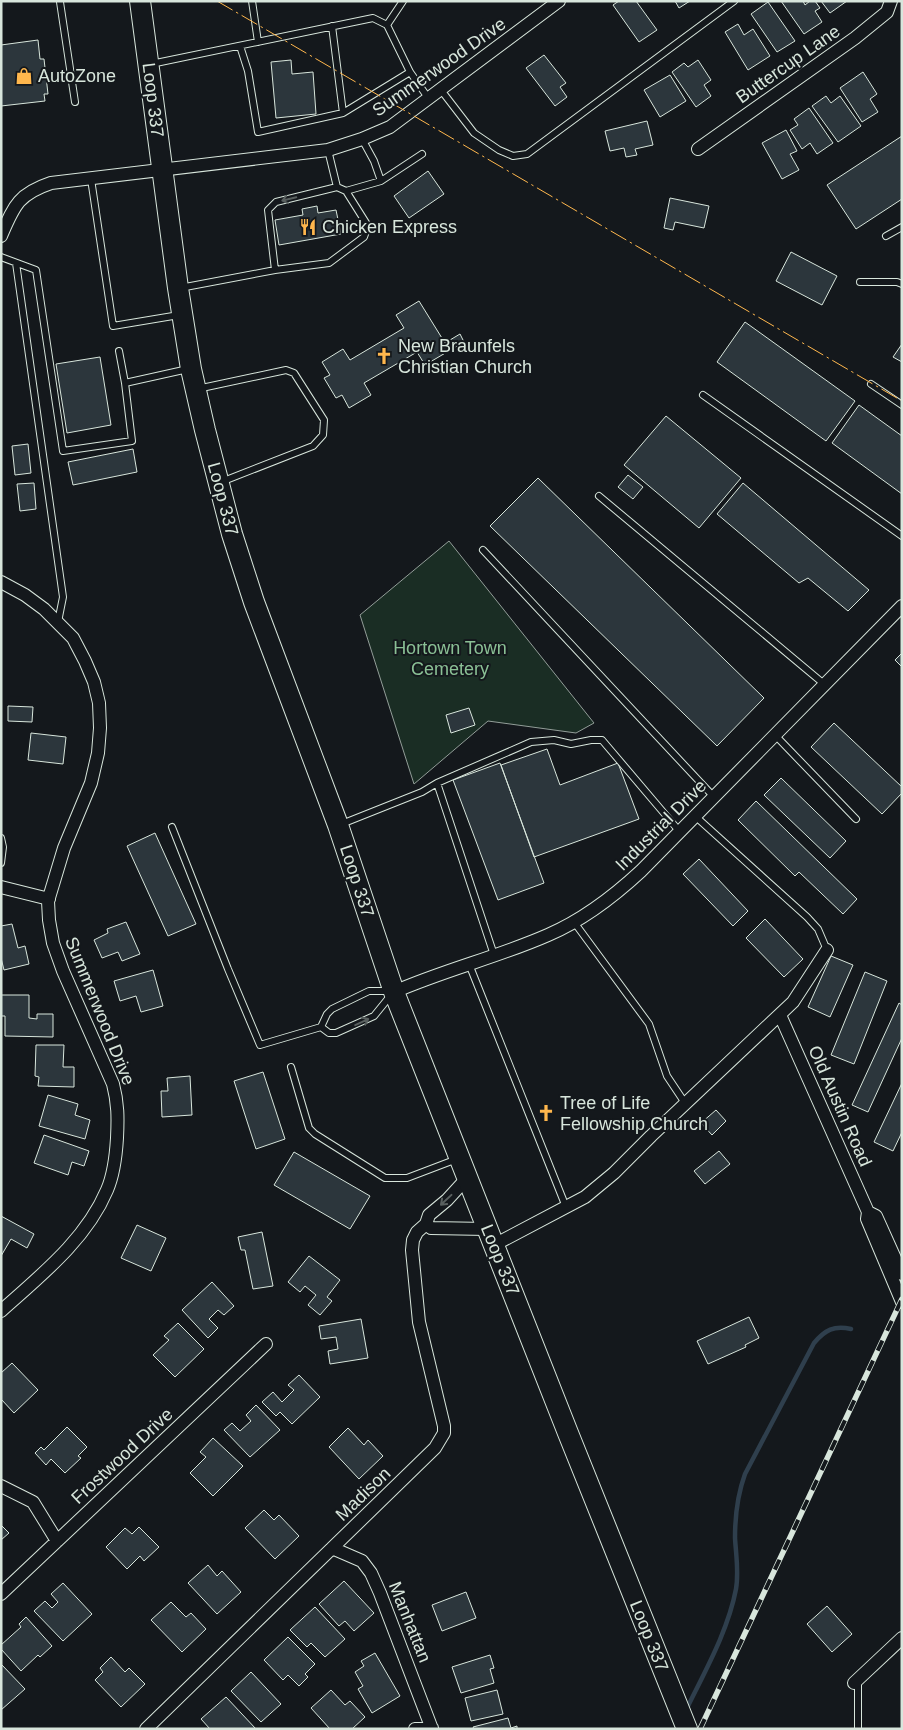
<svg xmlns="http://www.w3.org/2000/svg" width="903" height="1730" font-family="Arial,sans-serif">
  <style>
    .green { fill: #1a2d24; stroke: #939e99 }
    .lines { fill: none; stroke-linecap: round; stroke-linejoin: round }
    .stream { stroke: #2f3f4d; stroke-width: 4.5 }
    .building { fill: #2c363c; stroke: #d8e6dc }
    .lane-casing { stroke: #d8e6dc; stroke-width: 8 }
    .street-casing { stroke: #d8e6dc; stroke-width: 14 }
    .primary-casing { stroke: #d8e6dc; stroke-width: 22 }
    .lane { stroke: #14181c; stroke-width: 6 }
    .street { stroke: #14181c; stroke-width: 12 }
    .primary { stroke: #14181c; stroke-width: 20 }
    .rail-casing { stroke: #d8e6dc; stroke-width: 5.5 }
    .rail { stroke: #14181c; stroke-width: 4; stroke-dasharray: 11; stroke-linecap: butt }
    .power { stroke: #ffb74d; stroke-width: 1; stroke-dasharray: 18 4 2.5 4; stroke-linecap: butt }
    .oneway { stroke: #59605f }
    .labels { text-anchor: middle; stroke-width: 4; stroke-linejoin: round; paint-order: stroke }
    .street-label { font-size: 18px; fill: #d8e6dc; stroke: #14181c }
    .poi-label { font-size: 18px; fill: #d8e6dc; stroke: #14181c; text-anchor: start }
    .park-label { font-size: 18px; fill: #8ac095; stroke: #14181c }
  </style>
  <rect width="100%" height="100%" fill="#14181c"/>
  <path class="green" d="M449 541 594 723 576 733 488 721 414 784 360 615Z"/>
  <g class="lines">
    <path class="stream" d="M686 1710C705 1671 728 1631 736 1589 739 1572 736 1555 735 1538 735 1516 737 1496 745 1474L814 1343C825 1330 834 1325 851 1329"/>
  </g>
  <path class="building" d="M619 1H636L657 30 639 42 613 5Z
    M675 1H690L679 8Z
    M781 1H803L805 5 810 1H815L820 8 815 11 822 22 804 34Z
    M821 1H847L830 13Z
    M768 2 795 41 777 52 751 14Z
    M738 24 744 35 753 29 770 56 748 70 725 32Z
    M38 40 40 59H44L48 94H44L45 101 1 106V45Z
    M544 55 566 83 560 87 567 97 555 106 526 68Z
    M291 60 292 74 313 72 316 114 276 118 271 62Z
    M698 60 711 80 704 85 711 96 696 107 672 72 684 63 688 67Z
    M863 72 877 94 870 99 878 112 862 122 840 88Z
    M670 75 686 101 660 117 644 90Z
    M826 96 831 103 840 96 861 126 838 142 812 106Z
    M809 108 833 143 817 154 810 143 802 149 790 130 798 125 794 119Z
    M647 121 653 145 635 149 637 155 626 157 624 148 610 151 605 131Z
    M786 130 797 151 790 154 799 170 782 179 762 143Z
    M902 136V199L856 229 827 185Z
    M428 171 444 194 409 218 394 196Z
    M670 198 709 206 704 228 675 222 673 230 664 228Z
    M317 206 318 213 336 210 341 234 279 245 275 220 303 215 302 209Z
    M791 252 837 276 822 305 776 281Z
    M419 301 445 343 460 334 464 342 425 365 417 352 364 383 371 395 349 408 342 395 336 398 324 378 330 375 322 362 343 349 350 360 404 328 396 315Z
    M745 322 855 401 826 441 717 362Z
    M902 344V362L893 357Z
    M100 357 111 425 67 433 56 364Z
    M859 405 902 436V494L832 443Z
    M666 416 741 478 699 528 624 465Z
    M28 444 31 473 15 475 12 446Z
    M133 449 137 472 73 485 68 462Z
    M628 475 643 487 633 499 618 487Z
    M538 478 764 698 717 746 490 526Z
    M34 483 36 509 20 511 17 484Z
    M743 483 869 590 848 611 808 578 799 583 717 514Z
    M902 653V667L895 660Z
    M8 706 33 707 32 722 8 721Z
    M469 708 475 725 451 733 446 715Z
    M834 723 902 787V793L882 814 811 747Z
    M31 733 66 737 63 764 28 760Z
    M547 749 560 785 618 763 639 819 534 857 501 765Z
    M500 763 544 883 498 900 453 780Z
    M781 778 846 841 830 858 764 795Z
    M756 801 857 899 843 914 799 872 795 876 738 820Z
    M155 833 196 924 168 936 127 846Z
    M699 859 748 911 733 926 683 874Z
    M765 919 803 959 784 977 746 938Z
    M126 922 140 954 122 961 118 952 102 958 94 940 108 933 107 929Z
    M12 924 18 948 25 946 29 964 4 970 1 958V926Z
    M831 956 853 965 830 1017 808 1007Z
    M153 970 163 1006 141 1012 136 996 120 1001 114 981Z
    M865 972 887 981 854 1064 831 1055Z
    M1 995H29V1018L37 1019V1014H53V1037L5 1036V1016H1Z
    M899 1003 902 1005V1038L868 1112 852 1105Z
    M36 1045H64L63 1067H74V1087L38 1086 39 1077 35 1076Z
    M263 1072 285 1139 256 1149 234 1081Z
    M190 1076 192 1115 162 1117 161 1091H168L167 1078Z
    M902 1083V1132L893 1151 874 1142Z
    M48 1095 78 1104 75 1115 90 1120 85 1139 39 1126Z
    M716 1110 726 1121 712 1135 701 1123Z
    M44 1135 89 1151 84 1166 72 1162 68 1175 34 1163Z
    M719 1151 730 1164 705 1184 694 1171Z
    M294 1152 370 1196 350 1229 274 1185Z
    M1 1216 34 1234 27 1248 11 1239 1 1256Z
    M137 1225 166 1238 151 1271 121 1258Z
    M262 1232 273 1286 253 1289 245 1250H241L238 1237Z
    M309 1256 340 1280 327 1297 332 1301 320 1315 308 1305 316 1295 305 1286 300 1292 288 1282Z
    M212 1282 234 1306 224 1315 218 1310 209 1319 218 1328 208 1338 182 1310Z
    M749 1317 759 1338 745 1345 746 1347 708 1364 697 1341Z
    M361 1319 368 1358 330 1364 328 1351 338 1349 336 1337 321 1339 319 1326Z
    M178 1323 204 1349 175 1377 153 1355 169 1340 164 1336Z
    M12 1363 38 1390 14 1413 1 1399V1373Z
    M299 1375 320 1397 292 1424 280 1412 276 1416 262 1402 273 1392 282 1402 294 1390 288 1385Z
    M256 1405 280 1430 250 1457 224 1430 232 1423 240 1431 251 1421 246 1415Z
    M67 1427 87 1447 78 1456 81 1458 65 1473 51 1459 46 1465 35 1453 41 1447 44 1450Z
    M348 1428 364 1445 368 1440 383 1456 359 1479 329 1447Z
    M213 1438 243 1466 213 1496 190 1473 206 1457 200 1452Z
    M264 1510 274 1520 279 1515 299 1536 275 1559 245 1528Z
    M1 1525 9 1533 1 1540Z
    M139 1527 159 1547 144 1561 140 1556 127 1569 106 1547 125 1528 132 1534Z
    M208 1565 217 1576 222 1571 241 1592 217 1614 188 1583Z
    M344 1581 374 1613 354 1631 345 1621 339 1626 319 1604Z
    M63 1583 92 1614 63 1641 34 1611 45 1601 52 1608 58 1602 51 1594Z
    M466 1592 476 1618 442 1631 432 1605Z
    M171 1602 186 1617 191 1613 206 1629 182 1652 151 1620Z
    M827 1606 852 1634 832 1652 807 1624Z
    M315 1607 345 1639 325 1657 311 1643 307 1647 290 1630Z
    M26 1617 52 1646 40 1657 38 1655 21 1671 1 1649V1645L21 1627 19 1624Z
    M288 1637 315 1664 305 1674 308 1677 299 1686 288 1675 283 1680 264 1660Z
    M375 1653 400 1696 372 1713 358 1689 363 1686 355 1672 364 1666 361 1661Z
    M490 1655 494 1668 490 1669 494 1683 461 1693 452 1667Z
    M111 1657 125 1672 129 1668 145 1684 121 1707 95 1680 103 1672 100 1668Z
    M1 1664 25 1689 1 1710Z
    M251 1672 281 1704 261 1722 231 1691Z
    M331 1690 345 1705 350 1701 365 1717 352 1729H330L311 1708Z
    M497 1690 503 1714 471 1721 465 1698Z
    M226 1697 256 1729H210L201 1719Z
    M508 1718 511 1728 517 1726V1729H474L473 1727Z"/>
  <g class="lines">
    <g class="lane-casing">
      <path id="lane" d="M252 1 258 42
        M60 2 75 102
        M387 25 403 1
        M332 26 343 113
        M240 46 248 71 258 132 343 113 410 72
        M151 64 373 18 387 25 410 72 429 99
        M441 90 474 133 499 150 513 156 527 154 734 1
        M362 139 374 161 381 181
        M328 150 337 187
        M91 179 113 326 179 315
        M346 191 381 181 422 154
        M886 236 902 227
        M1 257 36 270 63 451 132 441 125 383
        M16 263 63 597 58 622
        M860 282H897L902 284
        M180 288 275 270 329 263 364 237 368 226 346 191 337 187 276 202 268 210 275 270
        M119 351 125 383 188 369
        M871 384 902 405
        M197 389 286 370 294 373 324 420 323 435 313 446 221 482
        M703 395 902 536
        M599 496 824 684
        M483 550 714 797
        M775 735 856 819
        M437 783 494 955
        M695 816 807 917 818 929 827 950
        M339 825 422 792 437 783 531 742 554 740 571 744 591 740H602L680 832
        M172 827 228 969 260 1045 321 1027 329 1033H336L374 1016 391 995
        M1 838 3 847 1 863
        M574 922 649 1024 667 1076 685 1103
        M469 964 566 1207
        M321 1027 327 1014 332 1009 369 991H390
        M291 1067 309 1128 315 1134 385 1178H407L457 1159
        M858 1729V1680"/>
    </g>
    <g class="street-casing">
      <path id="street" d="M698 149 855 38 887 12 891 1
        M1 236C14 206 18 194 51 183L328 150 362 139 390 127 559 1
        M1 582 25 595 44 609 73 638 85 661 94 682 99 703 100 728 98 753 91 783 64 848 48 901 49 920 53 943 63 971 113 1084C118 1103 118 1118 117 1138 116 1155 114 1174 107 1190 86 1240 40 1276 1 1311
        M1 887 49 899
        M394 992C444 970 498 957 548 935 583 920 613 897 641 871L902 606
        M780 1015 868 1212 867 1219 902 1302
        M868 1212 876 1216 902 1274
        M426 1224 431 1228 487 1229
        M494 1245 585 1197 614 1173 651 1136 793 1002 827 950
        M1 1486 33 1502 57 1541
        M332 1548 362 1561 371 1573 380 1593 432 1729
        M1 1594 266 1344
        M854 1683 902 1638
        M146 1729 435 1448 444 1433V1426L419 1322 412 1250 413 1240 417 1232 426 1224 429 1215 447 1200 468 1177
        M415 1729 432 1728"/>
    </g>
    <g class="primary-casing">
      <path id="primary" d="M140 1 178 288 191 369 205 430 232 534 254 602 338 825 394 992 568 1433 687 1729"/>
    </g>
    <use href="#lane" class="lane"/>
    <use href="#street" class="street"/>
    <use href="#primary" class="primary"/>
    <g class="rail-casing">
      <path id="rail" d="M700 1729 902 1299"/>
    </g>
    <use href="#rail" class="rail"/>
    <path class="power" d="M217 1 902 401"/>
  </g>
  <defs><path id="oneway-shaft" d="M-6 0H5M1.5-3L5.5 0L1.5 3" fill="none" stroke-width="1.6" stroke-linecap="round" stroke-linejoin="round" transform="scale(1.25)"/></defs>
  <g class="oneway">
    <use href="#oneway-shaft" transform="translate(289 199) rotate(166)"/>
    <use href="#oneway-shaft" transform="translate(362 1022) rotate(-25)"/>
    <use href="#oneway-shaft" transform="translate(446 1200) rotate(137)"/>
  </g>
  <defs>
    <g id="shop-bare" transform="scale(1.35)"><path d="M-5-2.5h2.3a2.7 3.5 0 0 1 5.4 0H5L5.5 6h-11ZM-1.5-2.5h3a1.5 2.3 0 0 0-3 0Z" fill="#ffb74d" stroke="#14181c" stroke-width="2.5" paint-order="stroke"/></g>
    <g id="restaurant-bare" transform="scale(1.35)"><path d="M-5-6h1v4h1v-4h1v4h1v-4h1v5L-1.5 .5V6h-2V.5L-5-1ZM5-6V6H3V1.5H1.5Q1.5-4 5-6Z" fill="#ffb74d" stroke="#14181c" stroke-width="2.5" paint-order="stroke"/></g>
    <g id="church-bare" transform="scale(1.35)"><path d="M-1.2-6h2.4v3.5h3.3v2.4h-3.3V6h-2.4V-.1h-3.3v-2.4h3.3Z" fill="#ffb74d" stroke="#14181c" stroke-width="2.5" paint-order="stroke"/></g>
  </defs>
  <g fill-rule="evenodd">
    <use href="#shop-bare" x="24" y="76"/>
    <use href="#restaurant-bare" x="308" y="227"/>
    <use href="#church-bare" x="384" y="356"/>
    <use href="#church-bare" x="546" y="1113"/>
  </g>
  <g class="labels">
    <g class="street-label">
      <text transform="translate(788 64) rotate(-35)" y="6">Buttercup Lane</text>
      <text transform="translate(439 67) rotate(-35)" y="6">Summerwood Drive</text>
      <text transform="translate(153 100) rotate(83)" y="6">Loop 337</text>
      <text transform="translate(223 499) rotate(75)" y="6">Loop 337</text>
      <text transform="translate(661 825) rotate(-45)" y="6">Industrial Drive</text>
      <text transform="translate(357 881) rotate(72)" y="6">Loop 337</text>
      <text transform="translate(100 1011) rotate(68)" y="6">Summerwood Drive</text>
      <text transform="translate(840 1106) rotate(66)" y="6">Old Austin Road</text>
      <text transform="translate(500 1260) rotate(68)" y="6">Loop 337</text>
      <text transform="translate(122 1456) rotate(-43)" y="6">Frostwood Drive</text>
      <text transform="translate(363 1494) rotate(-44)" y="6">Madison</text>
      <text transform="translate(410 1622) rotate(68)" y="6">Manhattan</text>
      <text transform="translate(649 1636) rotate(68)" y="6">Loop 337</text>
    </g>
    <g class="poi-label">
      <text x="38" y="82">AutoZone</text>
      <text x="322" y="233">Chicken Express</text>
      <text x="398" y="352">New Braunfels<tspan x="398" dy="21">Christian Church</tspan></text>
      <text x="560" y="1109">Tree of Life<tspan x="560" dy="21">Fellowship Church</tspan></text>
    </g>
    <g class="park-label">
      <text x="450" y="654">Hortown Town<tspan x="450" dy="21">Cemetery</tspan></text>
    </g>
  </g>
  <rect width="903" height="1730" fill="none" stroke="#d8e6dc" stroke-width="5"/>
</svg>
